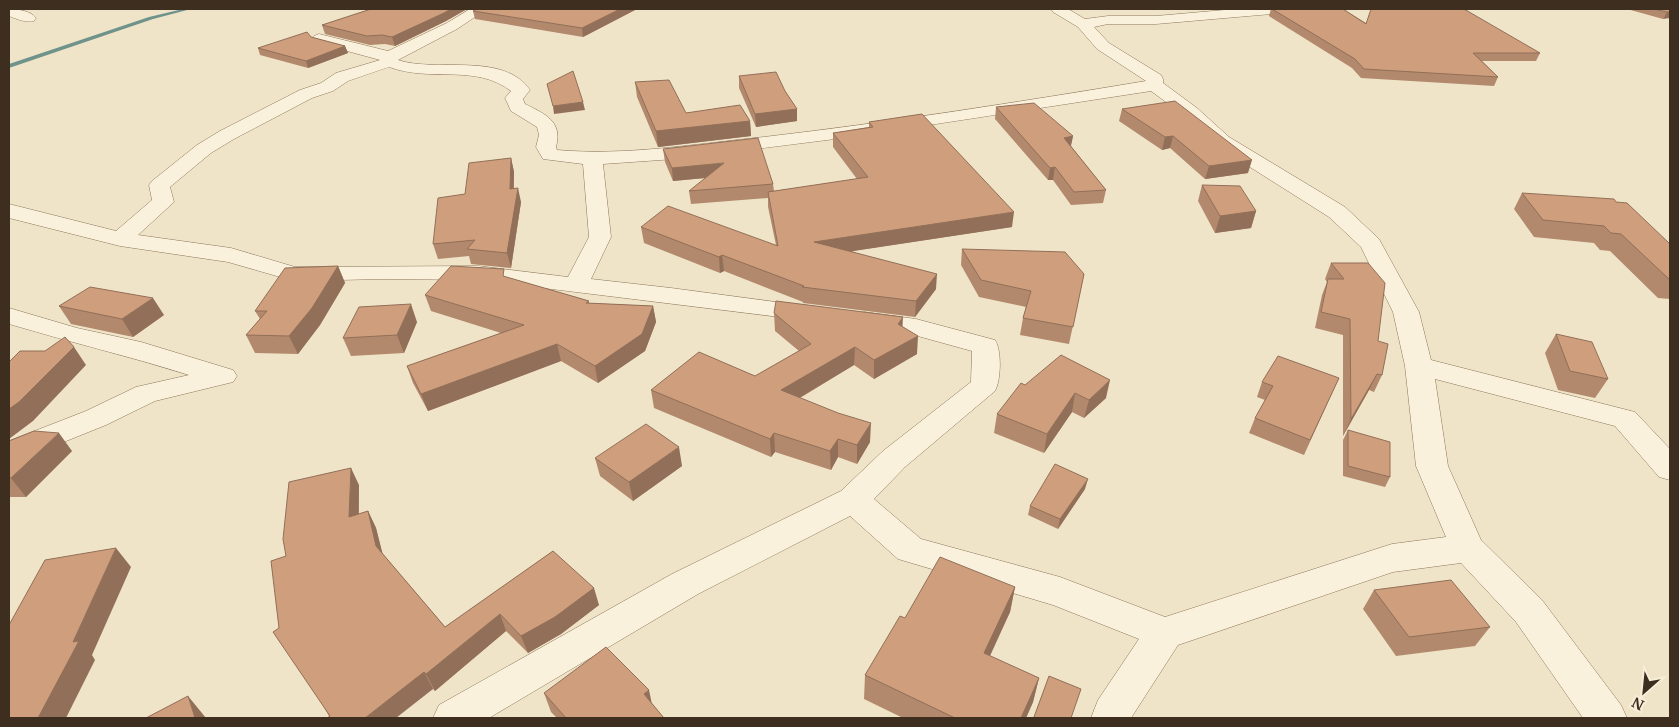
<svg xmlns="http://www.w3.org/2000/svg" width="1679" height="727" font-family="Merriweather,serif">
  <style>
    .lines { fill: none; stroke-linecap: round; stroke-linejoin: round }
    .stream { fill: #6f938a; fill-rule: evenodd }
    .minor-casing { stroke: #8d765c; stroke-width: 1 }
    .minor { fill: #faf1dc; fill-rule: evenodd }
    .wall { fill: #b2896c }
    .shaded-wall { fill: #916f58 }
    .building { fill: #cf9f7d; stroke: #916f58 }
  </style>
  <rect width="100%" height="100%" fill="#f0e4c8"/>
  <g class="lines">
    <path class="stream" d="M183 9H191L153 19 9 68V64L149 17Z"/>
    <g class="minor-casing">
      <path id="minor" d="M9 9C18 9 31 11 36 18L34 21C25 23 17 19 9 16Z
        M470 9H487L457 29 398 60C436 73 503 51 530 90L523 99 525 104C545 114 563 121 556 147L557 150C626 156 696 144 764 137 892 122 1019 102 1146 81L1097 49 1078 27 1053 12 1051 9H1068L1085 19 1108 16H1156L1236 9H1290L1288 12 1283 13 1156 24H1108L1094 27 1109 43 1161 75 1163 79V83L1197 108 1229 137 1345 207 1379 239 1419 312 1431 360 1635 412 1670 449V480L1659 477 1615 426 1435 379 1448 466 1481 540 1542 600 1621 705 1627 718H1583L1516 622 1461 563 1393 572 1178 645 1131 718H1091L1098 700 1139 639 1053 605 898 559 850 516 698 594 489 718H433L439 705 672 574 841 491 883 451 971 382 972 351 914 335 855 325 851 320 855 315 864 312 916 319 995 340C1002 350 1001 381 995 391L905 467 874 499 921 539 1060 577 1165 617 1392 544 1446 537 1416 466 1405 366 1393 312 1361 247 1329 217 1215 145 1185 116 1151 91 851 137 675 159 603 164 611 237 591 279 671 288 821 308 825 313 821 318 812 321 478 280 384 279 294 281 228 262 120 246 9 218V204L116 231 152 200 149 185 152 181 197 145 220 131 300 90 321 83 336 73 380 60 314 42 311 39 314 36 319 34 388 51 447 23ZM389 67C432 83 474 63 511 91L505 98 511 111 537 127 539 135 536 147 543 159 583 164 589 237 568 277 478 266 295 267 231 248 138 235 174 202 170 187 211 153 234 139 312 98 333 91 348 81Z
        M9 308 77 328 141 342 233 370 237 376 233 382 155 401 106 425 9 464V441L86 411 136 387 189 375C129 356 69 342 9 324Z"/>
    </g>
    <use href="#minor" class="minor"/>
  </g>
  <path class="wall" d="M371 9H467L446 21 395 46 385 44 370 45 325 34 322 25Z
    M477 9H635V10L583 37 475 19 473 11Z
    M1271 9H1343L1366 23 1540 53 1536 61H1482L1498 77 1494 86 1361 78 1352 68 1269 16Z
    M1627 9H1670L1663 19Z
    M311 37 345 46 348 53 308 68 260 55 258 48Z
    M739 76 785 91 797 109V121L756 127 739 88Z
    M635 82 686 113 750 121 751 136 658 147 637 97Z
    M996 107 1073 136 1071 146 1106 190 1103 203 1071 205 1053 180H1048L995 119Z
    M1122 109 1248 173 1205 179 1170 148 1162 150 1119 121Z
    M869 122 1012 227 852 251 936 289 915 317 803 303V302L724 271 720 273 644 243 641 227 776 245 768 207V198L691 204 689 191 706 178 673 181 665 162 663 149 773 184 774 191 857 179 833 147V133L869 127Z
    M511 158 514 172V189L521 202 511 268 471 264 469 256 438 259 433 244 465 194Z
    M1202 185 1256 211 1251 228 1215 233 1198 201Z
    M1522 193 1616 202 1670 244V299L1658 298 1610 251 1600 250 1594 243 1534 237 1514 209Z
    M962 249 1084 274 1069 344 1020 335 1023 318 1026 307 979 297 961 265Z
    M1331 263H1368L1382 375 1374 392 1369 390 1343 436V335L1315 328 1322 295 1327 282 1325 279Z
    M338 266 345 283 320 325 298 354 255 353 246 335 260 319 255 311Z
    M506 277 589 301V303L653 306 656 322 645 351 598 383 561 361 428 411 413 383 407 366 501 333 431 311 425 295Z
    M59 306 164 315 133 337 71 324Z
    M774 313 902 326 917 354 874 379 854 365 800 398 870 442 857 464 838 457 831 470 775 452 771 457 654 408 651 390 755 376 799 351 775 331Z
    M417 322 404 353 351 356 343 338Z
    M1556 334 1608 379 1595 398 1558 390 1545 353Z
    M1339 378 1304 455 1249 433 1255 418 1265 400 1257 397 1262 382Z
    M1025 385 1106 398 1084 418 1072 412 1044 453 994 433 997 414Z
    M1348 430 1390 477 1385 487 1343 476V440Z
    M9 441 72 451 26 497H9Z
    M595 458 682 466 633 501 600 476Z
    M359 485V514L368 511 376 528 382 553 445 627 553 551 599 605 561 634 528 653 506 631 435 691 433 689 329 716 279 628 286 556Z
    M1085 489 1058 529 1028 515 1030 506Z
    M1015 587 1010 612 989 656 1039 678 1033 702 1026 718H903L864 699 865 675 905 618Z
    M1374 590 1490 627 1475 646 1396 656 1363 609Z
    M544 693 652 704 664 718H557L551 712Z"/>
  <path class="shaded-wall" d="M451 9H467L446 21 395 46 392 37Z
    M620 9H635V10L583 37 582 28Z
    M1667 12H1670V18L1663 19Z
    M345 46 348 53 308 68 306 61Z
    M583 102 585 110 554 114 553 106Z
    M797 109V121L756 127 755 114Z
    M750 121 751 136 658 147 656 131Z
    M1073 136 1070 149 1064 138Z
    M1173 136 1170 148 1162 150 1165 137Z
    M511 158 514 172 513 203 510 189Z
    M1252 160 1248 173 1205 179 1209 166Z
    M724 163 725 176 673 181 672 168Z
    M1055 167 1053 180H1048L1050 168Z
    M518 188 521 202 511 268 507 253Z
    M1256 211 1251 228 1215 233 1220 216Z
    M1014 212 1012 227 814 257V242Z
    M722 255 724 271 720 273 719 257Z
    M338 266 345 283 320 325 298 354 289 336Z
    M937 274 936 289 915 317 916 301Z
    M153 298 164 315 133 337 122 319Z
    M411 304 417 322 404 353 397 335Z
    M653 306 656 322 645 351 598 383 595 366Z
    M903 317 902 335 898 324Z
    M918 336 917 354 874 379V360Z
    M557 344 561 361 428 411 421 394Z
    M74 347 86 365 33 421 9 439V409Z
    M855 347 854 365 782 408 781 390Z
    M1377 374 1369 390 1343 436 1351 419Z
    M1110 380 1106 398 1084 418 1089 400Z
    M1075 393 1072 412 1044 453 1047 434Z
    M871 423 870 442 857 464V445Z
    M59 433 72 451 26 497 11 478Z
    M774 433 775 452 771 457 770 439Z
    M838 439V457L831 470 830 451Z
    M679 447 682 466 633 501 629 482Z
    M351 468 359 485 358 535 349 517Z
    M1088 479 1085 489 1058 529 1060 519Z
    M368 511 376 528 385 563 376 546Z
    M116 548 131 567 92 655 95 660 66 718H38L73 642Z
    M1015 587 1010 612 980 678 984 653Z
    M594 588 599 605 561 634 528 653 521 636Z
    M500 614 506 631 435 691 426 674Z
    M424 672 433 689 396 718H365Z
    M1039 678 1033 702 1026 718H1021Z
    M649 690 653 709 644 694Z
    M188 696 206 718H195Z"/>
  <path class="building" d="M371 9H451L444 13 392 37 382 35 367 36 322 25Z
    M477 9H620L582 28 473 11Z
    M1272 9H1343L1366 24 1371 9H1464L1540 53H1473L1498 77 1364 69 1355 59Z
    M1654 9H1670V12H1667Z
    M307 32 311 37 345 46 306 61 258 48Z
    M573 71 583 102 553 106 547 84Z
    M776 72 785 91 797 109 755 114 739 76Z
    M669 80 686 113 740 105 750 121 656 131 635 82Z
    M1175 101 1252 160 1209 166 1173 136 1165 137 1122 109Z
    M1034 103 1073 136 1064 138 1106 190 1074 192 1055 167 1050 168 996 107Z
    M922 114 1014 212 814 242 937 274 916 301 802 287 804 286 722 255 719 257 641 227 668 206 778 246 768 192 868 177 833 133 873 127 869 122Z
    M758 138 773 184 689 191 724 163 672 168 663 149Z
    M511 158 510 189 518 188 507 253 467 249 475 240 433 244 438 198 465 194 469 163Z
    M1202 185 1240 186 1256 211 1220 216Z
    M1522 193 1614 199 1616 202 1627 203 1670 244V280L1621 234 1611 233 1604 226 1543 220Z
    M962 249 1065 252 1084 274 1073 327 1023 318 1031 291 981 280Z
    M1331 263H1368L1385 283 1378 341 1388 344 1382 375 1377 374 1351 419 1350 319 1321 312 1328 279H1344Z
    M338 266 312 308 289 336 246 335 267 311H255L285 268Z
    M451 266 504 269 503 276 589 301 586 303 653 306 642 334 595 366 557 344 421 394 407 366 524 325 425 295Z
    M90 287 153 298 122 319 59 306Z
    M776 301 903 317 898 324 918 336 874 360 855 347 781 390 838 413 871 423 857 445 838 439 830 451 774 433 770 439 651 390 699 352 755 376 811 344 774 313Z
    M411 304 397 335 343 338 359 307Z
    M1556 334 1592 342 1608 379 1570 371Z
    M65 337 74 347 19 402 9 409V362L20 351H45Z
    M1061 355 1110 380 1089 400 1075 393 1047 434 997 414 1021 383 1025 385Z
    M1278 356 1339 378 1310 440 1255 418 1273 386 1262 382Z
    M646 424 679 447 629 482 595 458Z
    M1348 430 1390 442V477L1348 466Z
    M34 431 59 433 11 478H9V441Z
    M1055 464 1088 479 1060 519 1030 506Z
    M351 468 349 517 368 511 376 546 445 627 553 551 594 588 555 617 521 636 500 614 426 674 424 672 365 718H327L330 716 273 632 279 628 271 561 286 556 283 539 289 482Z
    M116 548 73 642 79 641 38 718H9V625L45 560Z
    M940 557 1015 587 984 653 1039 678 1021 718H955L865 675 900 616 905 618Z
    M1451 580 1490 627 1409 637 1374 590Z
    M606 647 649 690 644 694 664 718H566L544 693Z
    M1049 676 1081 689 1071 718H1038L1034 717Z
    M188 696 195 718H146Z"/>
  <rect width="1679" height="727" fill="none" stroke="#3d2e20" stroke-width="20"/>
  <g transform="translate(1644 692) rotate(207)" stroke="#f7eed8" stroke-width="4" paint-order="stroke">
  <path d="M0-4L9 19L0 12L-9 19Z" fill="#3d2e20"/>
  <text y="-8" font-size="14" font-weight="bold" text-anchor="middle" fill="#3d2e20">N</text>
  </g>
</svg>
